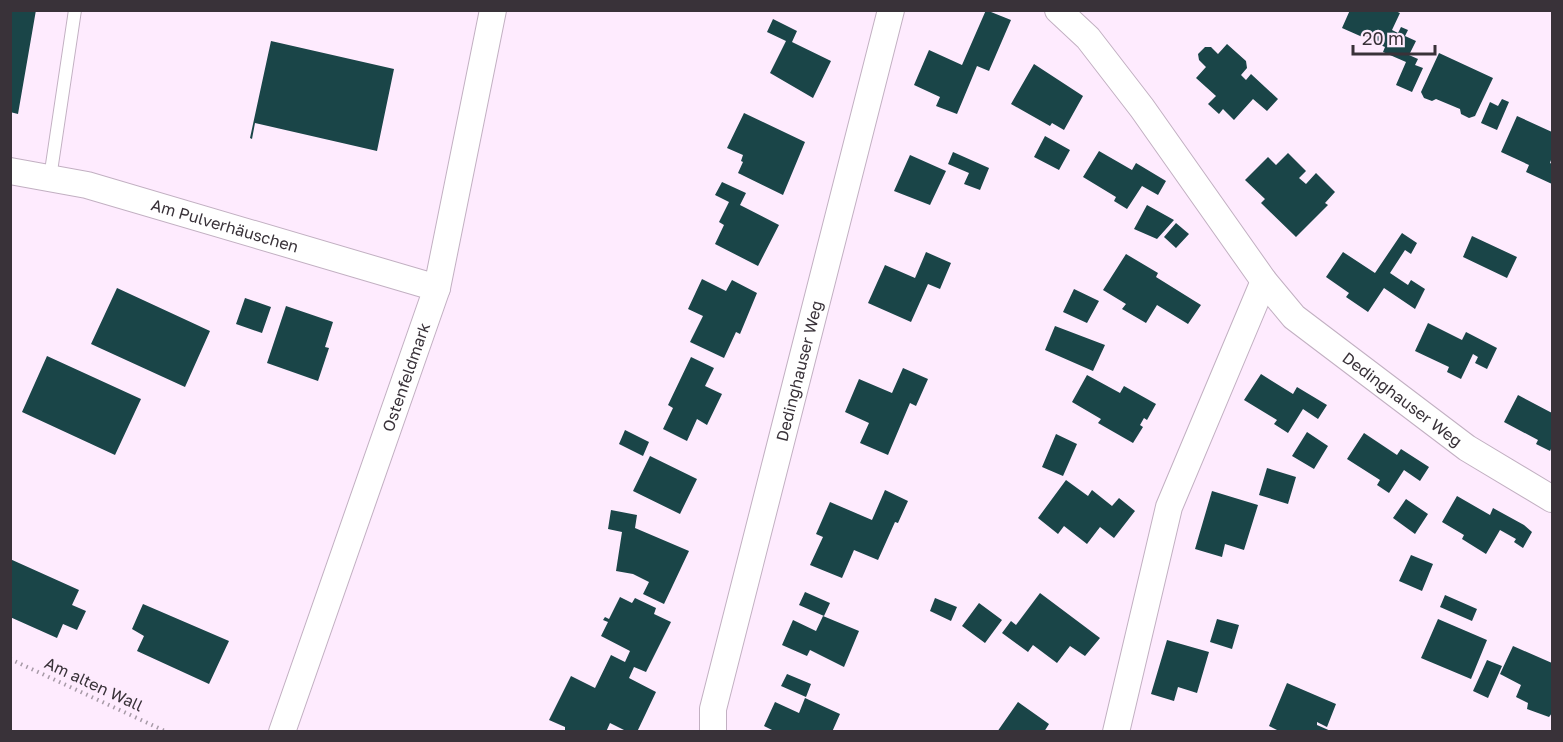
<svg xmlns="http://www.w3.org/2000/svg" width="1563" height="742" font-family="'Golos Text',sans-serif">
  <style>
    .building { fill: #1a4548 }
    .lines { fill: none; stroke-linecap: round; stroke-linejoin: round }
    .lane-casing { stroke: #c2b0c2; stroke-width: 14 }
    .street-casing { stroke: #c2b0c2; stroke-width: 28 }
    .path { stroke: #a79aa7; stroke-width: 4; stroke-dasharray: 1.5 4.5; stroke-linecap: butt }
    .lane { stroke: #fff; stroke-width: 12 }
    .street { stroke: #fff; stroke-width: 26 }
    .labels { text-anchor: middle; stroke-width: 6; stroke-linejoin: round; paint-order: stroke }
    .street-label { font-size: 16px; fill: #393239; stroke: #feebfe }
  </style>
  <rect width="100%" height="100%" fill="#feebfe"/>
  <path class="building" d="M10 10H36L18 114 10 112Z
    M986 10 1011 20 989 71 977 66 957 114 936 106 940 97 914 85 929 50 962 65Z
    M1350 10H1393L1400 13 1392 30 1398 33 1401 27 1408 30 1405 36 1416 41 1409 55 1418 59 1415 65 1423 68 1412 92 1396 85 1406 62 1383 52 1385 47 1342 28Z
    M773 19 797 31 792 42 831 61 813 98 770 73 786 41 767 32Z
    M271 41 394 69 377 151 255 123 252 139 250 138Z
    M1227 44 1246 61 1247 68 1241 75 1246 80 1251 74 1278 99 1267 111 1253 99 1234 120 1223 109 1219 114 1208 104 1216 96 1196 78 1206 67 1199 60 1198 54 1205 47H1211L1218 54Z
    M1439 53 1493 78 1475 116 1469 118 1461 114 1460 109 1436 99 1432 101 1424 98 1421 92Z
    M1034 64 1083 96 1064 130 1052 123 1050 126 1011 104Z
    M1502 99 1509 102 1497 130 1481 123 1490 102 1498 106Z
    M744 113 805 142 783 195 738 173 743 162 741 161 743 155 727 148Z
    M1517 116 1552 132V157L1550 163 1552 164V184L1526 172 1529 165 1501 152Z
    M1045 136 1070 150 1059 170 1034 157Z
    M1099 151 1132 170 1136 163 1166 181 1158 195 1142 186 1127 209 1114 201 1116 197 1083 177Z
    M953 152 989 168 980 190 964 184 969 173 948 164Z
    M1288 153 1306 171 1299 178 1306 184 1316 173 1335 192 1325 203 1328 205 1296 237 1261 203 1265 199 1245 180 1268 157 1276 165Z
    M910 155 946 171 930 205 894 191Z
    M722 182 746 193 740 205 779 225 758 266 715 244 724 225 719 222 729 202 715 195Z
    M1147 205 1174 220 1157 239 1134 229Z
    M1176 223 1189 234 1176 248 1164 237Z
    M1402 233 1417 243 1411 254 1405 250 1390 273 1408 285 1411 280 1425 289 1415 309 1384 288 1368 312 1346 297 1349 293 1326 277 1343 252 1375 273Z
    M1472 236 1517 257 1507 278 1463 257Z
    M926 252 951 263 940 289 928 284 911 322 868 303 885 265 915 278Z
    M1126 254 1158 273 1156 277 1201 305 1188 324 1157 305 1146 323 1122 309 1126 304 1103 290Z
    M702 279 726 291 732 280 757 293 740 334 736 332 724 358 690 342 703 316 688 309Z
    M117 288 210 331 185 387 91 344Z
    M1074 289 1099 301 1087 323 1063 312Z
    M245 298 271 307 262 333 236 324Z
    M286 306 333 322 325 347 329 348 318 381 267 363Z
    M1428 323 1462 340 1466 332 1497 348 1487 369 1475 363 1478 357 1473 354 1461 379 1447 372 1449 367 1415 351Z
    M1055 326 1105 345 1093 371 1045 350Z
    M47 356 141 399 115 455 22 412Z
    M691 357 714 368 705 386 722 394 707 425 697 419 687 441 663 429 673 408 668 405Z
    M903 368 928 379 916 406 910 403 888 455 860 443 869 423 845 412 859 379 892 393Z
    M1261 374 1293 394 1297 387 1327 405 1318 419 1303 409 1288 433 1274 424 1277 420 1244 400Z
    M1087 375 1120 393 1124 386 1156 404 1147 420 1144 418 1140 425 1143 427 1133 443 1098 423 1101 419 1072 402Z
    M1518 395 1552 413V447L1550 451 1536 444 1538 440 1504 422Z
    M625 430 649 442 643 456 619 444Z
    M1307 432 1328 446 1314 469 1292 456Z
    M1364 433 1397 455 1401 449 1429 467 1420 481 1404 470 1389 493 1377 485 1380 480 1347 459Z
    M1056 434 1077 444 1063 476 1042 467Z
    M650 456 697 479 680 514 633 491Z
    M1267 468 1296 477 1288 504 1259 495Z
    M1066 480 1088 496 1092 490 1112 506 1119 498 1135 511 1114 538 1100 527 1087 544 1064 526 1058 534 1038 518Z
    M885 490 908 501 898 523 895 522 878 560 854 550 842 578 810 565 823 537 816 534 830 502 872 520Z
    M1212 491 1258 505 1244 550 1225 544 1222 557 1195 549Z
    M1457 496 1490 515 1493 508 1524 525 1532 532 1523 548 1514 542 1516 539 1500 530 1486 554 1462 539 1464 535 1442 522Z
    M1406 499 1428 514 1415 534 1393 518Z
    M611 510 637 515 635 528 689 551 664 604 643 594 649 582 633 574 616 571 622 532 608 529Z
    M1411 555 1433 564 1422 591 1399 581Z
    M10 559 79 590 72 605 86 611 77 630 63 624 57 638 10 617Z
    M805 592 830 603 824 616 799 605Z
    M1040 593 1100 638 1085 656 1070 646 1057 663 1033 645 1028 652 1002 633 1011 621 1016 625Z
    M1445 595 1477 609 1472 621 1440 607Z
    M620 597 632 603 635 598 656 608 654 614 671 622 646 672 634 667 629 678 656 692 637 732H628L610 723 606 732H565V727L549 720 571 676 595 688 611 655 625 662 630 651 601 636 608 622 603 620 605 617 609 619Z
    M935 598 957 607 951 621 930 611Z
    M979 603 1002 620 985 643 962 626Z
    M143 604 229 641 209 684 137 651 144 636 132 629Z
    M823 616 859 631 844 667 810 650 807 656 782 645 793 620 816 631Z
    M1217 619 1239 625 1232 649 1210 642Z
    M1438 619 1487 640 1471 679 1421 658Z
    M1167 640 1209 652 1197 693 1178 687 1174 701 1151 694Z
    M1513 646 1552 663V713L1549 717 1527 709 1528 703 1516 697 1521 685 1500 674Z
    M1487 660 1502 666 1488 698 1473 691Z
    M787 674 811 684 806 697 781 686Z
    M1287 683 1336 704 1327 727 1317 722V725L1333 732H1281L1269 726Z
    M805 698 840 714 832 732H776L764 726 775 702 799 713Z
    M1018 702 1049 724 1044 732H997Z"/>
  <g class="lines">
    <g class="lane-casing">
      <path id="lane" d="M50 178 75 10"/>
    </g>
    <g class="street-casing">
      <g id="street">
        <path id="s1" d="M1058 10 1088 38 1142 108 1264 281 1294 317 1467 448 1552 499"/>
        <path id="s2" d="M10 171 87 185 437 288"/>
        <path id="s3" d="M282 732 437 288 493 10"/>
        <path id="s4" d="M713 732V709L891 10"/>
        <path d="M1116 732 1169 507 1264 281"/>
      </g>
    </g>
    <path class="path" d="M10 659 167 732"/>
    <use href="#lane" class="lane"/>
    <use href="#street" class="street"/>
  </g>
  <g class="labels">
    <g class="street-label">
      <text dy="6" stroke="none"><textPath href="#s2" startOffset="222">Am Pulverhäuschen</textPath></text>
      <text dy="6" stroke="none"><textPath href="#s4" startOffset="372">Dedinghauser Weg</textPath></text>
      <text dy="6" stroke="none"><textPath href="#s3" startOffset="376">Ostenfeldmark</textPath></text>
      <text dy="6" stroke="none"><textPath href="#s1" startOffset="524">Dedinghauser Weg</textPath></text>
      <text transform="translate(94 684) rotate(25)" y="6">Am alten Wall</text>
    </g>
  </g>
  <rect width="1563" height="742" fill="none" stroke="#393239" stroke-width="24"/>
  <path d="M1353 45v9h82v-9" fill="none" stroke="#393239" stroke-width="3"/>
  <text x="1362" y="45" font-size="18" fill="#393239" stroke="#feebfe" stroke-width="4.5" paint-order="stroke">20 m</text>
</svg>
